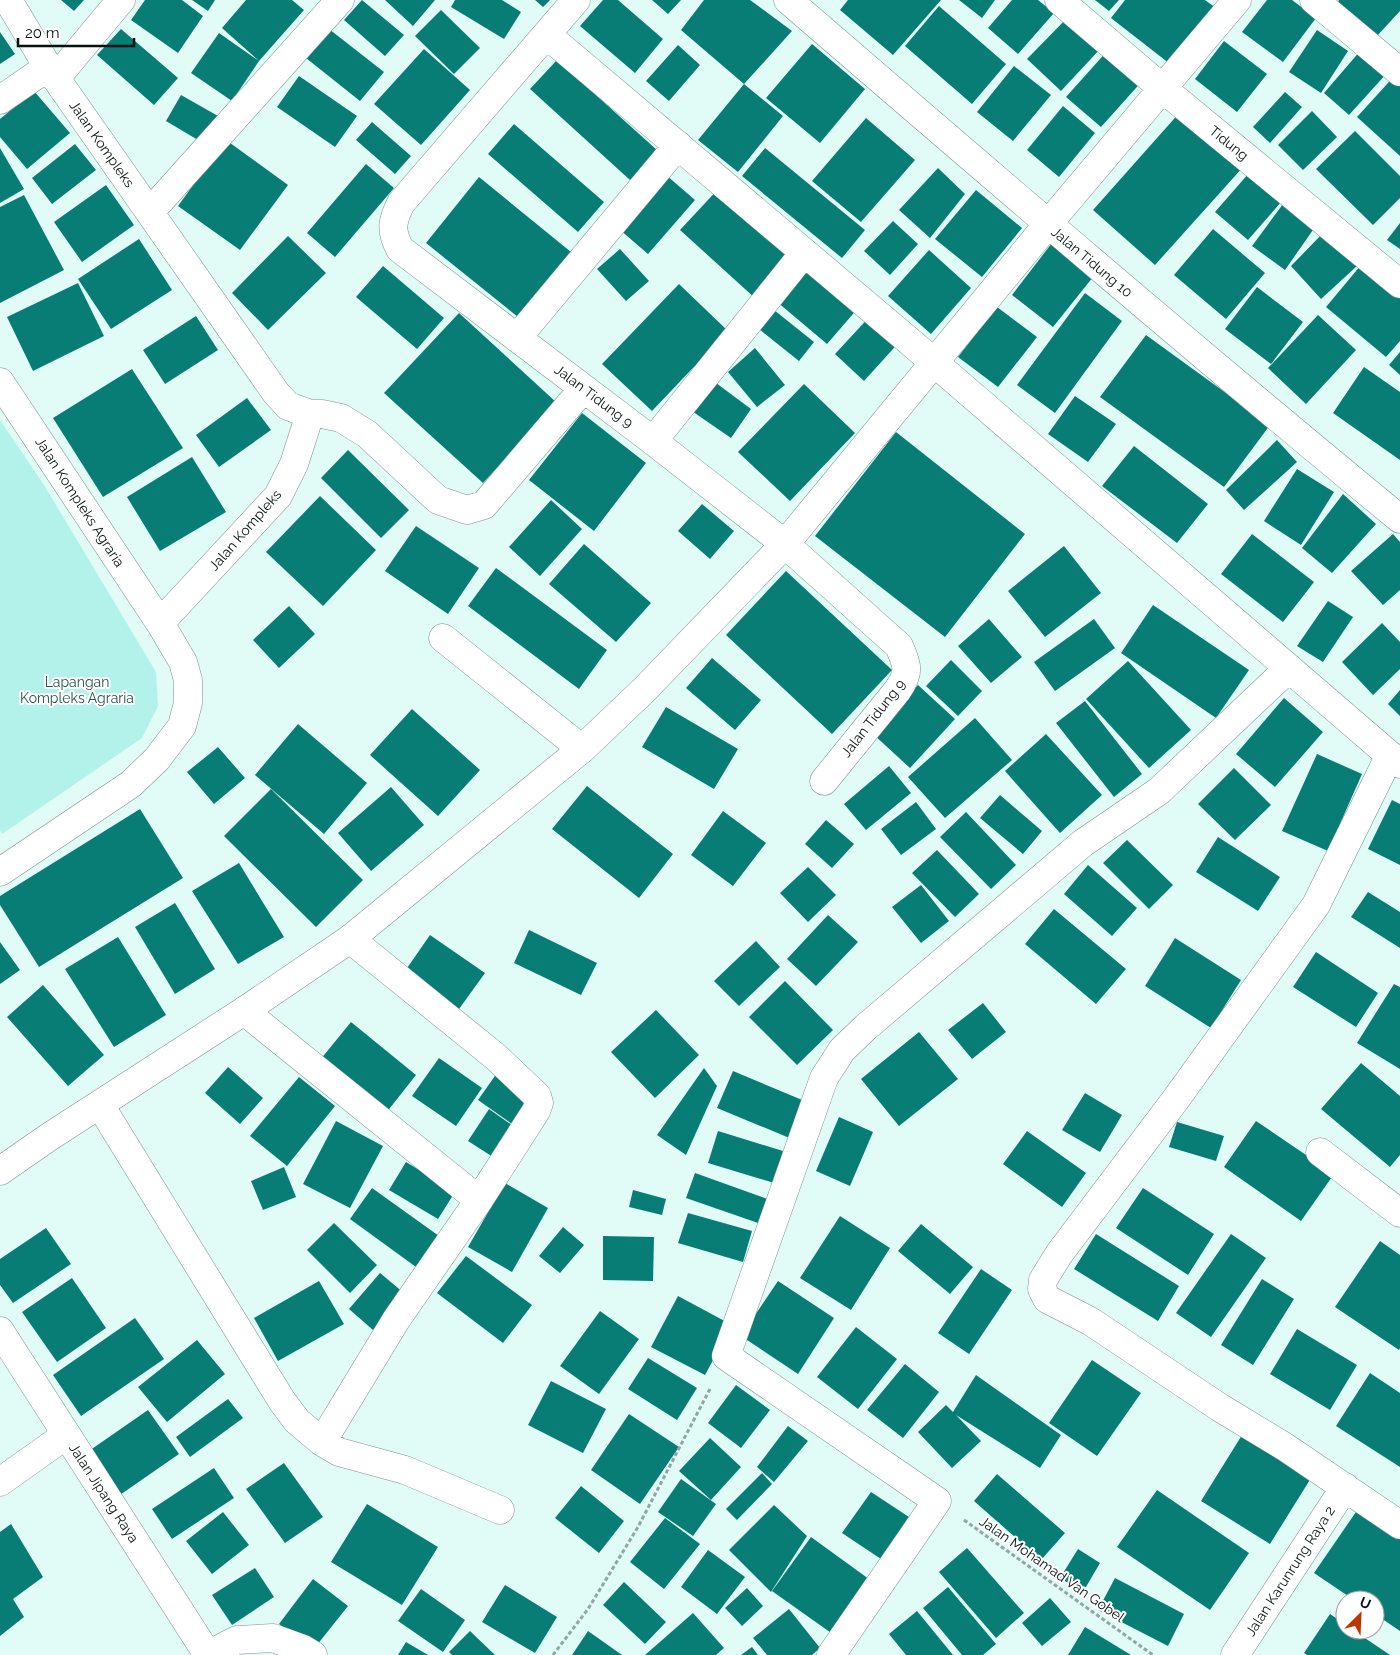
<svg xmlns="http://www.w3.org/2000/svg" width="1400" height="1655" font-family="Raleway,sans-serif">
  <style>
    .green { fill: #b2f2ea }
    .building { fill: #077d75 }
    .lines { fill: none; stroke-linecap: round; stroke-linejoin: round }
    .street-casing { stroke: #7b928f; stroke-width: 29 }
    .secondary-casing { stroke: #7b928f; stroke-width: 29 }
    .path { stroke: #92a6a3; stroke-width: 3; stroke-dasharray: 4 2.5; stroke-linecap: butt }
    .street { stroke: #fff; stroke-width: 28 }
    .secondary { stroke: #fff; stroke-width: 28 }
    .labels { text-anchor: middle; stroke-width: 4; stroke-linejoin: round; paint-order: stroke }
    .street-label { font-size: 14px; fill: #07100f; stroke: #fff }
    .park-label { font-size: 14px; fill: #28534e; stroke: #fff }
  </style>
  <rect width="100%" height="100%" fill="#e1fbf7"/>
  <path class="green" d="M0 420 44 485 156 672 158 706 142 738 2 834 0 830Z"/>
  <path class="building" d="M61 0H84L74 11Z
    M145 0H182L203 16 178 53 131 20Z
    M192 0H215L208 11Z
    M246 0H292L304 10 259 61 222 28Z
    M362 0 404 35 385 56 344 20Z
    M385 0H435L413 26Z
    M455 0H502L521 12 504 39 451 7Z
    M535 0H550L543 7Z
    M603 0H618L663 39 635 73 580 26Z
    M652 0H681L668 14Z
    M704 0H750L792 31 744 84 681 30Z
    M848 0H941L893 55 840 10Z
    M959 0H995L982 18Z
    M1012 0H1038L1054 13 1018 54 988 28Z
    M1095 0H1119L1109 11Z
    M1125 0H1205L1216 8 1170 64 1111 18Z
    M1267 0H1292L1316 18 1283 62 1242 32Z
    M1339 0H1400V11L1377 36 1338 2Z
    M939 6 1006 64 972 104 905 46Z
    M441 10 480 48 454 74 415 36Z
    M1068 17 1101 48 1061 91 1027 59Z
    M121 29 178 78 154 105 97 55Z
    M329 29 384 72 360 101 306 58Z
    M1317 30 1348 51 1321 93 1289 72Z
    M0 32 15 54 0 64Z
    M219 33 259 61 232 101 191 73Z
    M1224 41 1267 74 1237 112 1195 79Z
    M812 44 865 89 820 143 766 98Z
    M678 45 700 65 669 101 646 81Z
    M424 49 470 90 421 145 374 104Z
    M1109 49 1144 79 1101 127 1066 97Z
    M1361 50 1387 73 1349 115 1324 93Z
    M557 60 658 151 630 180 530 89Z
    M1014 66 1051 95 1013 141 977 112Z
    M1398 72 1400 74V156L1357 117Z
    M299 76 357 116 335 147 277 107Z
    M744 84 783 116 738 172 698 140Z
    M34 91 70 133 27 169 0 137V119Z
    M1285 92 1302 107 1270 143 1253 127Z
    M181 95 218 116 203 143 166 121Z
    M1063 106 1095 133 1059 177 1027 150Z
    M1181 111 1244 166 1155 265 1093 210Z
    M1312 111 1337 137 1303 170 1278 145Z
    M866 118 915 160 861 222 812 181Z
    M372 122 411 156 395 174 356 140Z
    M514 124 604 202 578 232 488 154Z
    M1355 131 1400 176V198L1373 225 1316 169Z
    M226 140 288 185 240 250 178 206Z
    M75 144 96 170 52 204 32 178Z
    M0 148 24 189 0 203Z
    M765 148 865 230 842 258 742 176Z
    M366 164 394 188 335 257 307 233Z
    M938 168 965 194 930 238 899 210Z
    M1249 173 1282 201 1248 240 1215 212Z
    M666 175 695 200 648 254 619 229Z
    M479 177 571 252 518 317 426 243Z
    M106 185 134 225 82 262 54 222Z
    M721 186 797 255 756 299 680 230Z
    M976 190 1022 228 982 277 935 239Z
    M24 195 64 270 0 303V207Z
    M1283 204 1315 227 1285 270 1252 246Z
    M893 221 918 244 890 275 864 251Z
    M1400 223V249L1387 240Z
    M1213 229 1265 273 1226 319 1174 275Z
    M1325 231 1357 266 1321 299 1291 266Z
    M288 236 326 273 268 330 232 293Z
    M139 239 172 290 111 329 78 279Z
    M1055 239 1097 272 1053 327 1012 295Z
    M620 249 649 281 626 301 597 269Z
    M929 250 971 288 931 334 888 296Z
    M808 264 859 307 827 344 776 301Z
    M1361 265 1400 298V341L1386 357 1326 307Z
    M383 266 444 318 417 349 356 297Z
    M78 283 104 336 33 371 7 317Z
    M679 284 728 331 652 411 602 364Z
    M1257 287 1303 322 1271 364 1225 329Z
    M1085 293 1122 321 1055 413 1017 385Z
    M769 306 814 342 799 361 754 325Z
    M997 307 1037 337 998 387 958 357Z
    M459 313 557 403 483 483 384 393Z
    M873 313 902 339 864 381 835 354Z
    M1318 315 1356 350 1306 404 1268 368Z
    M196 316 218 350 165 384 143 350Z
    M1146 335 1270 425 1224 487 1100 397Z
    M755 348 785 385 757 407 728 372Z
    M1400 352V375L1389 365Z
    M1364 367 1400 392V460L1333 413Z
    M132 369 183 448 103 497 53 418Z
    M708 377 751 409 731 438 686 407Z
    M804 384 855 433 790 501 738 452Z
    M1075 396 1116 424 1088 462 1048 434Z
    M247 398 271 430 219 467 196 435Z
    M582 413 646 463 594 531 529 480Z
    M896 432 1025 534 945 637 815 536Z
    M1277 440 1297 462 1244 510 1226 490Z
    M1134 446 1208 504 1177 543 1102 486Z
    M348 450 409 510 381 538 321 478Z
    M192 457 226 512 160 551 127 497Z
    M1297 469 1334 492 1301 545 1264 521Z
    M1343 494 1376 524 1332 573 1302 548Z
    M320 496 376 550 323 606 266 552Z
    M551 500 582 529 540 576 509 547Z
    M702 504 734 531 710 559 678 531Z
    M416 526 479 568 448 614 385 571Z
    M1252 534 1314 582 1283 622 1221 574Z
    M1393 534 1400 542V590L1383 605 1351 571Z
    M584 544 651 603 616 642 549 584Z
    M1064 546 1101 593 1045 637 1008 591Z
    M496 568 607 650 579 689 468 606Z
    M786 571 892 670 832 734 726 635Z
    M1328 601 1353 617 1323 662 1297 646Z
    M1153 605 1249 670 1216 718 1121 653Z
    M289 606 315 634 279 668 253 640Z
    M989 619 1022 657 991 683 958 646Z
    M1094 619 1115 648 1055 691 1034 662Z
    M1382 623 1400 642V669L1373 695 1342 662Z
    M712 658 761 700 735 730 686 688Z
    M951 660 982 691 958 716 926 686Z
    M1128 661 1191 730 1149 768 1086 699Z
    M918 685 955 719 910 768 873 734Z
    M1400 690V716L1388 704Z
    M1284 698 1323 732 1275 787 1236 754Z
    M1085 701 1142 774 1114 797 1056 723Z
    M666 707 738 749 714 789 642 747Z
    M412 709 480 770 438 816 370 755Z
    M975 718 1012 760 945 818 908 777Z
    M298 724 367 783 324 834 255 775Z
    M1046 734 1102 795 1060 833 1005 771Z
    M218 747 245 778 214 804 187 772Z
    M1317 754 1362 774 1328 851 1282 831Z
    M889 766 911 793 866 830 844 804Z
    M1234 768 1271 805 1235 840 1198 804Z
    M587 786 673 854 639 898 552 829Z
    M391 787 424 825 371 871 338 833Z
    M271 789 363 880 316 927 224 836Z
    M1000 795 1042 831 1023 854 980 818Z
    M1392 800 1400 804V865L1368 849Z
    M916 802 936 829 901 855 881 829Z
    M140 809 183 878 39 967 0 905V896Z
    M723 811 766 843 733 886 691 855Z
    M966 812 1016 865 991 889 940 837Z
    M826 820 854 844 832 868 805 844Z
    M1218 837 1280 877 1258 911 1196 872Z
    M1127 840 1173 885 1149 909 1103 863Z
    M937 850 979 894 955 917 912 873Z
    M239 863 284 937 238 964 192 891Z
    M1088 865 1137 908 1112 936 1064 894Z
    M808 867 836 895 808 922 780 893Z
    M921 885 949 921 921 943 892 907Z
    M1368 892 1400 912V948L1351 917Z
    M175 903 215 969 175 994 135 927Z
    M1054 909 1126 969 1096 1004 1025 944Z
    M828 915 858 942 816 986 787 959Z
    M529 930 597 963 581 995 514 963Z
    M430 935 485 973 459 1009 405 971Z
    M118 937 166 1015 114 1047 65 969Z
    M1175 938 1241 980 1211 1028 1145 986Z
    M756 941 780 967 739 1006 714 981Z
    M0 942 20 970 0 984Z
    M1316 952 1378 993 1356 1027 1293 987Z
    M785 981 833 1030 797 1065 749 1017Z
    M1394 984 1400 987V1069L1357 1043Z
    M43 985 104 1055 68 1086 7 1017Z
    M983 1003 1006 1032 972 1059 948 1030Z
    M656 1010 699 1055 655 1098 611 1052Z
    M351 1022 416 1075 386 1113 320 1060Z
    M919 1032 958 1079 899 1126 861 1079Z
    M439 1058 482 1088 456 1126 412 1096Z
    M1361 1063 1400 1096V1155L1390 1167 1321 1109Z
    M228 1067 263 1098 240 1124 205 1093Z
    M704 1068 717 1086 686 1155 657 1135Z
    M733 1071 807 1102 792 1139 717 1108Z
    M497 1073 531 1097 512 1124 478 1100Z
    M299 1077 335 1106 287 1166 250 1136Z
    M1085 1093 1122 1115 1100 1152 1062 1130Z
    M489 1109 516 1128 496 1159 468 1141Z
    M839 1117 873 1132 850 1186 816 1171Z
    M336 1121 383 1146 350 1208 303 1184Z
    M1256 1121 1334 1174 1301 1221 1224 1167Z
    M1177 1122 1224 1136 1216 1161 1169 1147Z
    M718 1131 783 1151 774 1183 708 1163Z
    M1027 1131 1086 1173 1062 1207 1003 1164Z
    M406 1162 455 1192 438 1219 389 1190Z
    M284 1167 296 1197 263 1210 251 1181Z
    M695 1173 770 1200 761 1224 686 1198Z
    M505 1183 548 1208 512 1272 468 1247Z
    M372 1188 439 1236 416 1267 350 1219Z
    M1143 1188 1214 1234 1188 1275 1116 1228Z
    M633 1190 666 1199 662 1215 629 1207Z
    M688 1213 752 1231 743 1262 678 1243Z
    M840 1216 890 1248 851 1310 800 1278Z
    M334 1223 377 1265 350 1293 307 1250Z
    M921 1224 973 1267 950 1294 898 1251Z
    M563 1227 584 1245 560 1273 539 1256Z
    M46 1228 71 1264 13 1303 0 1285V1259Z
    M1096 1234 1179 1286 1158 1321 1074 1269Z
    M1231 1234 1266 1258 1211 1337 1176 1313Z
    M603 1236 654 1237 653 1281 603 1280Z
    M1380 1241 1400 1255V1348L1399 1350 1335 1307Z
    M466 1256 532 1305 503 1343 437 1293Z
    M981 1269 1012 1290 969 1354 938 1333Z
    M380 1273 404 1293 373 1330 349 1309Z
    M72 1278 106 1328 57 1362 22 1312Z
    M1262 1279 1294 1299 1253 1365 1221 1345Z
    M319 1281 344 1324 278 1361 254 1318Z
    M778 1281 834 1318 798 1374 741 1336Z
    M678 1296 732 1325 705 1375 651 1347Z
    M600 1311 639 1339 599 1394 560 1366Z
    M135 1318 164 1359 81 1416 53 1375Z
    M856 1327 897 1359 858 1409 817 1377Z
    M1297 1329 1357 1365 1330 1410 1270 1374Z
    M197 1340 225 1374 167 1422 138 1387Z
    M648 1358 697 1388 677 1420 628 1389Z
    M1092 1360 1141 1393 1097 1456 1049 1423Z
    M905 1364 939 1392 903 1438 867 1410Z
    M1370 1373 1400 1393V1467L1336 1426Z
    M976 1375 1061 1435 1040 1468 956 1415 981 1441 952 1468 918 1432 946 1405 953 1412Z
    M551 1381 606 1409 583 1453 528 1425Z
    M736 1385 770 1410 741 1448 708 1423Z
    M228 1399 243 1418 190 1457 176 1437Z
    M148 1410 179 1454 117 1497 86 1453Z
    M629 1414 679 1447 640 1504 591 1470Z
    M788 1426 808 1441 774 1482 757 1467Z
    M1247 1427 1316 1470 1270 1544 1201 1501Z
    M710 1438 741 1467 711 1500 679 1471Z
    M284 1463 323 1517 285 1543 246 1489Z
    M214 1468 234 1498 172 1539 152 1509Z
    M762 1473 772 1484 737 1520 726 1509Z
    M997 1474 1065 1533 1041 1560 974 1501Z
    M681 1479 716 1504 693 1536 658 1512Z
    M581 1486 624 1521 599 1553 555 1518Z
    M1157 1490 1249 1553 1210 1610 1117 1547Z
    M871 1492 912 1519 884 1561 842 1533Z
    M367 1504 438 1547 402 1605 331 1562Z
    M774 1505 807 1536 771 1592 729 1550Z
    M1358 1509 1400 1537V1631L1375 1614V1600H1354L1314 1573Z
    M223 1512 249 1545 212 1574 186 1541Z
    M665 1518 700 1544 664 1589 630 1562Z
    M11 1524 43 1577 13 1599 24 1617 0 1636V1532Z
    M811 1537 873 1582 834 1635 772 1591Z
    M967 1548 1024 1613 996 1638 939 1572Z
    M1078 1549 1100 1563 1083 1592 1060 1578Z
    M708 1550 745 1577 717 1614 681 1587Z
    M255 1568 274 1597 232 1625 212 1595Z
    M1115 1578 1184 1614 1168 1646 1098 1610Z
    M313 1579 348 1606 313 1650 279 1624Z
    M624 1582 666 1622 645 1644 603 1605Z
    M505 1585 557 1617 535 1653 482 1622Z
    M948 1587 996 1644 983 1655H962L923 1608Z
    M747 1588 763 1606 742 1626 725 1608Z
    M421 1589 465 1620 443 1652 398 1621Z
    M1050 1598 1071 1622 1042 1646 1022 1623Z
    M789 1609 820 1648 812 1655H767L753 1638Z
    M917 1611 953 1655H906L889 1634Z
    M693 1613 724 1648 716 1655H645Z
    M1330 1614 1345 1624V1630H1353L1390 1655H1307L1304 1653Z
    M1085 1627 1131 1655H1068Z
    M470 1631 495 1655H452L449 1652Z
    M588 1631 622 1655H572Z
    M406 1642 428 1655H398Z
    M752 1647 758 1655H741Z"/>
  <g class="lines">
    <g class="street-casing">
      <path id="street" d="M8 0 48 67 276 393 288 406 310 414H322L341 418 367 434 438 500 467 510 484 505 583 389
        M576 0 401 203C392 221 390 230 400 249L653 441 785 544 899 646C908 666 910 673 897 691L824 781
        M1059 0 1162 88 1400 284
        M1314 0 1400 72
        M547 35 908 340 1400 764
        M56 78 121 0
        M0 100 48 67
        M150 212 340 0
        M1048 224 1237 0
        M517 338 678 145
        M0 382 160 623
        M653 441 804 253
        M443 638 582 749
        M1390 755 1316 905 1176 1099 1059 1254 1043 1280 1042 1289 1047 1299 1090 1321 1219 1407 1285 1447 1400 1525
        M0 872 131 784 157 759 182 726 188 703V680L183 662 160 623 278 496 294 464 310 414
        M244 1011 479 1200 536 1111 539 1103 537 1096 496 1057 350 939
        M100 1105 282 1401 297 1421 322 1442 339 1452 405 1470 500 1510
        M1320 1152 1400 1213
        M322 1442 396 1320 479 1200
        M0 1482 66 1435
        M208 1655 237 1640 273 1638 303 1649 313 1655
        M831 1655 937 1501 726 1356 824 1078 842 1050 866 1027 1083 843 1159 791 1289 668
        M1235 1655 1345 1487"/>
    </g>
    <g class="secondary-casing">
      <path id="secondary" d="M788 0C991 175 1193 349 1400 519
        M0 1171 49 1137 244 1011 350 939 582 749 644 690 785 544 1048 224
        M0 1331 208 1655"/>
    </g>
    <path class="path" d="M964 1520 1153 1655
      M553 1655 588 1609 638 1527 711 1387"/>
    <use href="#street" class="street"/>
    <use href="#secondary" class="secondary"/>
  </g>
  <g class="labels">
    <g class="street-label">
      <text transform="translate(1229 143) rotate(39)" y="5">Tidung</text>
      <text transform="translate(102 144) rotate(55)" y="5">Jalan Kompleks</text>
      <text transform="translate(1092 262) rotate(40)" y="5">Jalan Tidung 10</text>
      <text transform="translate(594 396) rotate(37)" y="5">Jalan Tidung 9</text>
      <text transform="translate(80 502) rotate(57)" y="5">Jalan Kompleks Agraria</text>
      <text transform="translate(245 530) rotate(-49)" y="5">Jalan Kompleks</text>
      <text transform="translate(873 718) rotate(-52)" y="5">Jalan Tidung 9</text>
      <text transform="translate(104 1493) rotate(57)" y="5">Jalan Jipang Raya</text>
      <text transform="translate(1052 1569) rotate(35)" y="5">Jalan Mohamad Van Gobel</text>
      <text transform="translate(1290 1571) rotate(-57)" y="5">Jalan Karunrung Raya 2</text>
    </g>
    <g class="park-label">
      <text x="77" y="687">Lapangan<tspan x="77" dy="16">Kompleks Agraria</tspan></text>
    </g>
  </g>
  <g transform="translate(1360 1615) rotate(24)"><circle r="24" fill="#ffffff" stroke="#9c9f9f"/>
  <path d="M0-4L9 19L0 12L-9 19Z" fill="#bd3500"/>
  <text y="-8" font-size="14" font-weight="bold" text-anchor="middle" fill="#07100f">U</text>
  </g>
  <path d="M18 38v8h116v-8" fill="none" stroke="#07100f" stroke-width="2.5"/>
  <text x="25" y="38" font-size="15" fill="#07100f" stroke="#ffffff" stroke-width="4" paint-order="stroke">20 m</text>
</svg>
